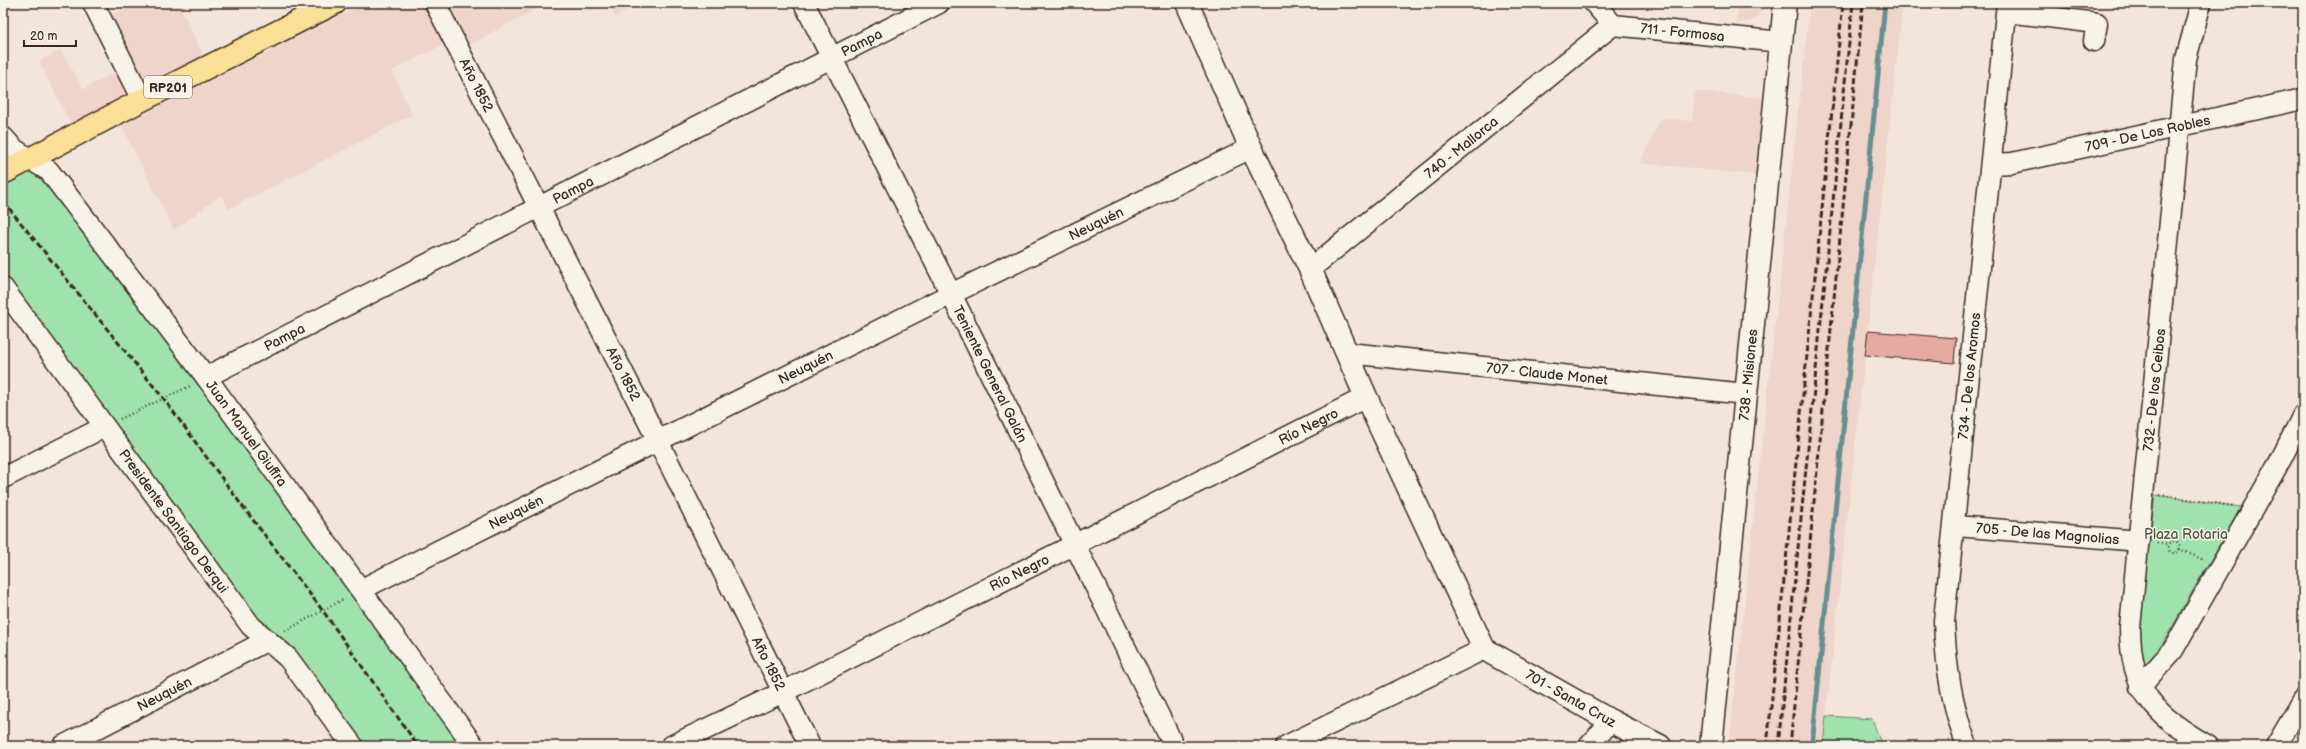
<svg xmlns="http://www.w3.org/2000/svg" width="2306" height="749" font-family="'Balsamiq Sans',sans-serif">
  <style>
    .built { fill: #efd4ca }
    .green { fill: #9fe2ae; stroke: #6d8666 }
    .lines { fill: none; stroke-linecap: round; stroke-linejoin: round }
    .stream { stroke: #668f92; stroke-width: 5 }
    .building { fill: #e5aba3; stroke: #3b2a1e }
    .street-casing { stroke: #3b2a1e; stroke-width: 23 }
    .secondary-casing { stroke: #3b2a1e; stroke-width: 25 }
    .primary-casing { stroke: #3b2a1e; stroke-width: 25 }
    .path { stroke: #3b2a1e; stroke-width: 2.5; stroke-dasharray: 1 3; stroke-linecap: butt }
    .street { stroke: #f7f3e8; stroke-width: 20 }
    .secondary { stroke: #f7f3e8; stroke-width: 22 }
    .primary { stroke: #fadf96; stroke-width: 22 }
    .rail { stroke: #3b2a1e; stroke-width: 3; stroke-dasharray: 6 3; stroke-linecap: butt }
    .labels { text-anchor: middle; stroke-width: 3; stroke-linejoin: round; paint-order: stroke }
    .shield { fill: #f7f3e8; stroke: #73665b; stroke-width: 1 }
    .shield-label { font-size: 13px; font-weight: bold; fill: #3b2a1e }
    .street-label { font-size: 14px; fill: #3b2a1e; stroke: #f7f3e8 }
    .park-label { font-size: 14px; fill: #545842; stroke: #f7f3e8 }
  </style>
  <rect width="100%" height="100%" fill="#f3e5da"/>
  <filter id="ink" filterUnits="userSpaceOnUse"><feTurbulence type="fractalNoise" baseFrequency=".025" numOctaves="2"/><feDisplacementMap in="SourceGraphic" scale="8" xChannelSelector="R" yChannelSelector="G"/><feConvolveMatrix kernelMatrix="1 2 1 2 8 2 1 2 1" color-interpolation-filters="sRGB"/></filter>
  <g filter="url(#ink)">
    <path class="built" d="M136 3H178L204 56 157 80 142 76 137 71 110 16Z
      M366 3H426L446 43 392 71 412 115 229 209 221 195 174 230 121 125Z
      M449 3H547L469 45Z
      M609 3H641L615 16Z
      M1738 3H1763L1762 10 1754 20 1736 24Z
      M1810 3H1903L1826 716 1823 746H1729Z
      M61 50 83 89 118 71 126 85 124 97 120 101 71 125 39 61Z
      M1695 91 1765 98 1756 175 1640 163 1661 118 1692 121Z"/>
    <path class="green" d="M3 137 28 159 474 746H353L3 288Z
      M2155 495 2241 507 2152 662 2146 665 2140 663 2137 645Z
      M1826 716 1872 719 1882 746H1823Z"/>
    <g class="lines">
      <path class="stream" d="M1812 746 1885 3"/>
    </g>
    <path class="building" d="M1868 331 1956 338 1954 363 1865 355Z"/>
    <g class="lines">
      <g class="street-casing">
        <g id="street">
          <path d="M93 3 142 100"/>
          <path id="s1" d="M435 3 658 441 810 746"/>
          <path id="s2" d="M804 3 951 294 1174 746"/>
          <path id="s3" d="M1594 3 1613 25 1781 42"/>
          <path d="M2201 3 2186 59 2130 627C2130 692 2155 715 2208 746"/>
          <path d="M2007 12 2097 23 2094 41"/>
          <path id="s4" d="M3 137 14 149 49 171 206 377 474 746"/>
          <path id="s5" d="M1992 164 2012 163 2303 99"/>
          <path id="s6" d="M1310 269 1613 25"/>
          <path id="s7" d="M3 288 251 626 288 658 353 746"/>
          <path id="s8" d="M1348 353 1746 394"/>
          <path id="s9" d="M206 377 939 3"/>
          <path d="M3 478 104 427"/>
          <path id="s10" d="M1956 526 2139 541"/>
          <path id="s11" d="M362 589 951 294 1251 148"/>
          <path d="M2140 687 2173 650 2280 461 2303 415"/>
          <path id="s12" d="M63 746 266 641"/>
          <path id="s13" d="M671 746 783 692 1366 397"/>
          <path d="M1286 746 1484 649"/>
          <path d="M1589 746 1611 721"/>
          <path id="s14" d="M1967 746C1951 702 1946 668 1944 621L2007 3"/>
          <path d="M2276 746 2303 700"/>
        </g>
      </g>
      <g class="secondary-casing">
        <g id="secondary">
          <path id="s15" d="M1187 3 1251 148 1310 269 1366 397 1484 649 1611 721 1660 746"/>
          <path id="s16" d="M1711 746 1785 3"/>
        </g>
      </g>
      <g class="primary-casing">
        <path id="primary" d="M3 173 142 100 335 3"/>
      </g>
      <path class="path" d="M120 419 190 386
        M2160 495 2234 506
        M2168 547a6 6 0 1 1 12 0a6 6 0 1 1-12 0Z
        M2157 543 2168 544
        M2179 549 2204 560
        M285 631 344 599"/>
      <use href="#street" class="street"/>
      <use href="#secondary" class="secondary"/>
      <use href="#primary" class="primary"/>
      <path class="rail" d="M3 201 164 399 240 503 323 611 418 746
        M1767 746 1843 3
        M1778 746 1853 3
        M1790 746 1863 3"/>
    </g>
  </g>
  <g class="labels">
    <rect class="shield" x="144" y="76" width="48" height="22" rx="3"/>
    <g class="shield-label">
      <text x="168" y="92">RP201</text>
    </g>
    <g class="street-label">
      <text dy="5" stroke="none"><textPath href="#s3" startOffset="99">711 - Formosa</textPath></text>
      <text dy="5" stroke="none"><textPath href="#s9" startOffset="736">Pampa</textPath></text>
      <text dy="5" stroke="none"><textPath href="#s1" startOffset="92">Año 1852</textPath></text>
      <text dy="5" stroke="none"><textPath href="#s5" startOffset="159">709 - De Los Robles</textPath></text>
      <text dy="5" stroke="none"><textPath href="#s6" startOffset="194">740 - Mallorca</textPath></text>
      <text dy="5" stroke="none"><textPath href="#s9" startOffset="412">Pampa</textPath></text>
      <text dy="5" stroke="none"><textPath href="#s11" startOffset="820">Neuquén</textPath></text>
      <text dy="5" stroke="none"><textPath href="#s9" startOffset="88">Pampa</textPath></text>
      <text dy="5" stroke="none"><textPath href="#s11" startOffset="496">Neuquén</textPath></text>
      <text dy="5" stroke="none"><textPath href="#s8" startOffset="200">707 - Claude Monet</textPath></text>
      <text dy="5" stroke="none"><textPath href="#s1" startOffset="416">Año 1852</textPath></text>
      <text dy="5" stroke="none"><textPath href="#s2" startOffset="415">Teniente General Galán</textPath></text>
      <text dy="5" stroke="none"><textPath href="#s16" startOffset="373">738 - Misiones</textPath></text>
      <text dy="5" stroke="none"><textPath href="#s14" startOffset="374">734 - De los Aromos</textPath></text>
      <text transform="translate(2154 390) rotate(-84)" y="5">732 - De los Ceibos</text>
      <text dy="5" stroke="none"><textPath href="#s13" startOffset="713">Río Negro</textPath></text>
      <text dy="5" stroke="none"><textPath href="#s4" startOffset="386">Juan Manuel Giuffra</textPath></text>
      <text dy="5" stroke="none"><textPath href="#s11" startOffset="172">Neuquén</textPath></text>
      <text dy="5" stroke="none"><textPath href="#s7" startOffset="289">Presidente Santiago Derqui</textPath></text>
      <text dy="5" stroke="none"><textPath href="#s10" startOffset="92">705 - De las Magnolias</textPath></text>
      <text dy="5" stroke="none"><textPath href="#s13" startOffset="389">Río Negro</textPath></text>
      <text dy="5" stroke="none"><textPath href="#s1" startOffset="740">Año 1852</textPath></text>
      <text dy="5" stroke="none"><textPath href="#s12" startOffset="114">Neuquén</textPath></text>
      <text dy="5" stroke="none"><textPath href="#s15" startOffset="811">701 - Santa Cruz</textPath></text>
    </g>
    <g class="park-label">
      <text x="2186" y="539">Plaza Rotaria</text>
    </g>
  </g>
  <rect width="2306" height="749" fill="none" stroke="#f7f3e8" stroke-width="16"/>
  <rect x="8" y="8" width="2290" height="733" fill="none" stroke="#3b2a1e" stroke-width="1.5" filter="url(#ink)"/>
  <path d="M24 40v6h52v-6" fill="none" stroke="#3b2a1e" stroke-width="2"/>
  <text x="30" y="40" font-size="12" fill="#3b2a1e" stroke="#f7f3e8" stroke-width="3" paint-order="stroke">20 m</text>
</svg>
